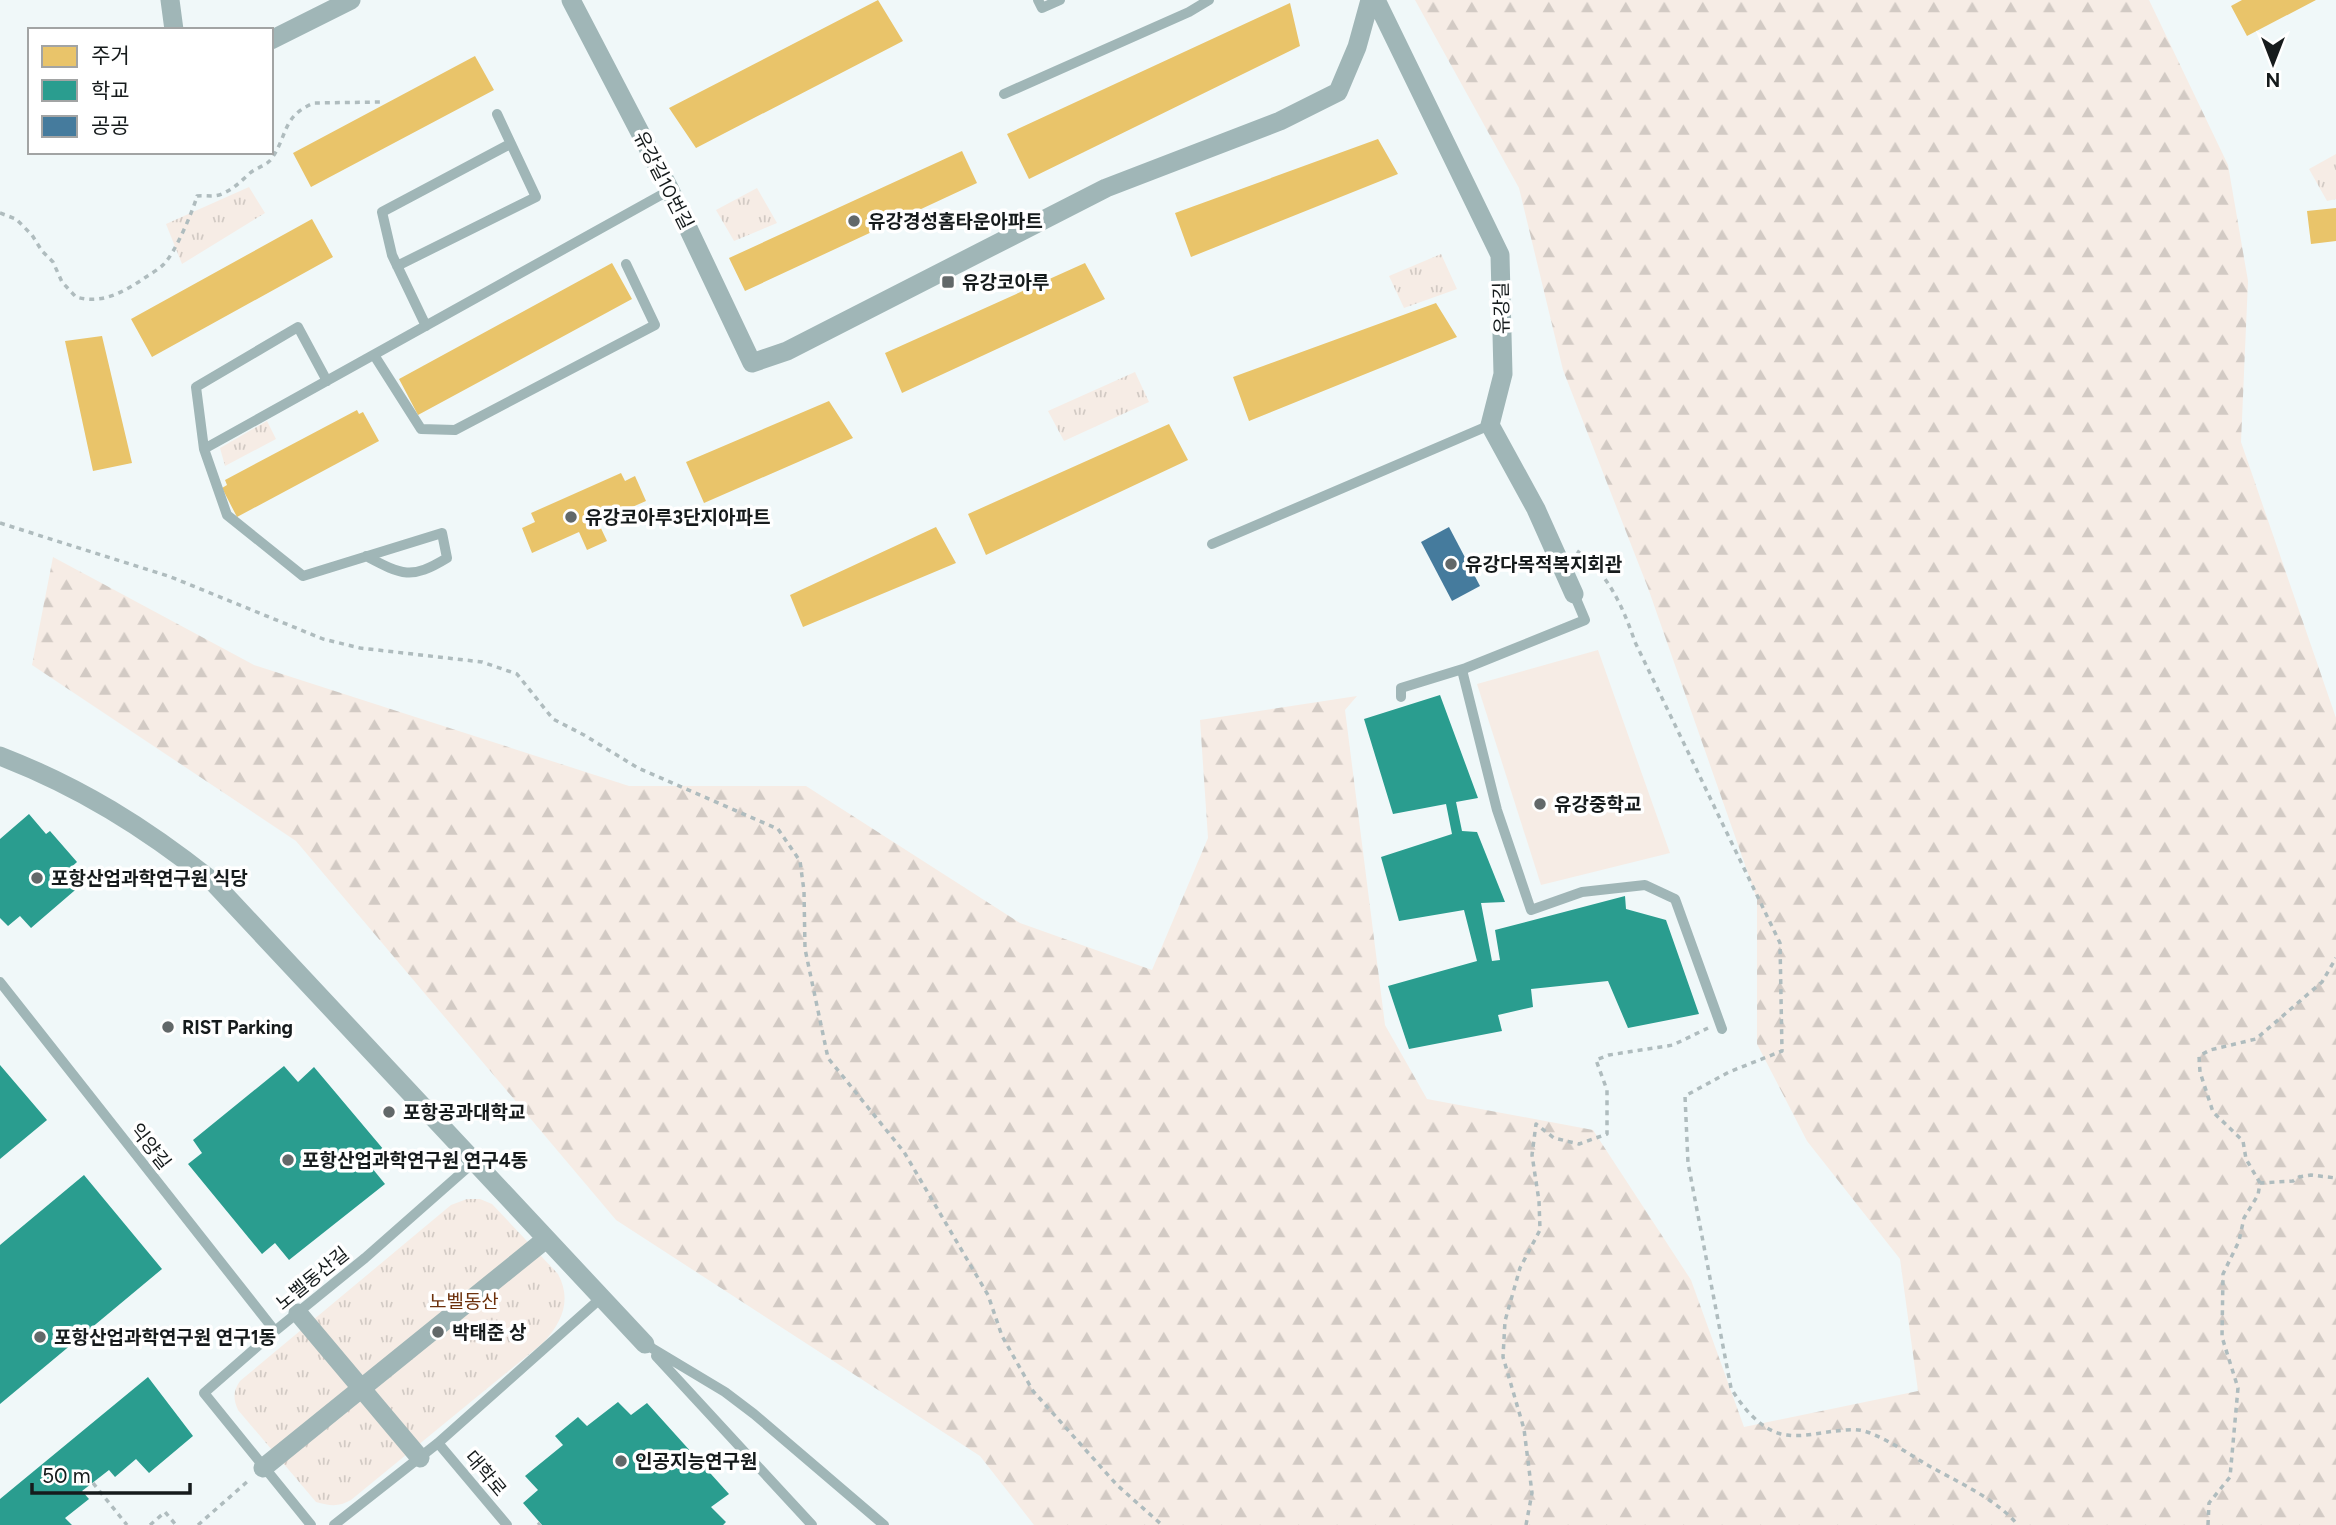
<svg xmlns="http://www.w3.org/2000/svg" width="2336" height="1525" font-family="Figtree,'Noto Sans KR',sans-serif">
  <style>
    .grass { fill: url(#grass-tufts) }
    .forest { fill: url(#forest-firs) }
    .garden { fill: #f6ece5 }
    .homes { fill: #e9c46a }
    .schools { fill: #2a9d8f }
    .public { fill: #457b9d }
    .lines { fill: none; stroke-linecap: round; stroke-linejoin: round }
    .path { stroke: #afbcbe; stroke-width: 3.5; stroke-dasharray: 5 5; stroke-linecap: butt }
    .lane { stroke: #a0b6b7; stroke-width: 10 }
    .street { stroke: #a0b6b7; stroke-width: 19 }
    .poi-dot { fill: #626869; stroke: #fff; stroke-width: 2.5 }
    .labels { text-anchor: middle; stroke-width: 7; stroke-linejoin: round; paint-order: stroke }
    .street-label { font-size: 19px; fill: #161b1c; stroke: #fff }
    .poi-label { font-size: 19px; font-weight: bold; fill: #161b1c; stroke: #fff; text-anchor: start }
    .park-label { font-size: 19px; fill: #6d310c; stroke: #fff }
  </style>
  <defs>
    <pattern id="grass-tufts" width="24" height="20" patternUnits="userSpaceOnUse" patternTransform="scale(1.75)"><rect width="24" height="20" fill="#f6ece5"/><path d="M3 7l-1-3M5 7V3M7 7l1-3M15 17l-1-3M17 17v-4M19 17l1-3" fill="none" stroke="#d2cac4"/></pattern>
    <pattern id="forest-firs" width="22" height="20" patternUnits="userSpaceOnUse" patternTransform="scale(1.75)"><rect width="22" height="20" fill="#f6ece5"/><path d="M5 1l3.5 6h-7zM16 11l3.5 6h-7z" fill="#d2cac4"/></pattern>
  </defs>
  <rect width="100%" height="100%" fill="#f0f8f9"/>
  <path class="grass" d="M2336 154V199L2327 201 2309 169Z
    M249 187 265 213 182 264 166 224Z
    M757 188 777 223 734 241 716 210Z
    M1441 254 1457 289 1404 308 1389 276Z
    M1135 372 1149 402 1064 441 1048 411Z
    M267 421 276 439 225 466 220 448Z
    M467 1199H480L492 1204 558 1274C572 1300 562 1322 544 1342L351 1500C339 1507 330 1506 316 1502L238 1410C233 1399 233 1391 240 1381L451 1205Z"/>
  <path class="forest" d="M1415 0H2149L2228 165 2248 281 2241 442 2336 718V1525H1034L980 1456 616 1220 296 841 32 665 53 557 254 665 629 786H806L1020 923 1152 970 1208 838 1200 720 1357 696 1345 710 1385 1025 1427 1099 1593 1130 1691 1280 1744 1427 1918 1391 1900 1259 1807 1141 1757 1044V899L1648 588 1563 370 1519 188Z"/>
  <path class="garden" d="M1598 650 1670 853 1541 885 1477 684Z"/>
  <path class="homes" d="M878 0 903 41 696 148 669 108Z
    M2242 0H2316L2247 36 2231 6Z
    M1290 3 1300 46 1029 179 1007 134Z
    M475 56 494 90 311 187 293 153Z
    M1378 139 1398 174 1191 257 1175 213Z
    M962 151 977 183 745 291 729 258Z
    M2336 208V241L2311 244 2307 211Z
    M312 219 333 257 152 357 131 319Z
    M612 263 632 299 418 415 399 379Z
    M1085 263 1105 299 902 393 885 353Z
    M1436 303 1457 337 1249 421 1233 377Z
    M102 336 132 463 93 471 65 341Z
    M829 401 853 438 704 503 686 462Z
    M357 410 359 414 363 412 379 441 237 517 222 488 227 485 225 480Z
    M1169 424 1188 460 986 555 968 514Z
    M621 473 625 481 635 476 646 501 598 522 607 541 587 550 579 532 532 553 522 528 535 522 531 513Z
    M936 527 956 563 803 627 790 595Z"/>
  <path class="schools" d="M1440 695 1478 798 1456 802 1462 831 1477 832 1505 902 1481 903 1492 961 1500 960 1495 930 1625 896 1626 909 1666 920 1699 1014 1628 1028 1608 981 1531 989 1533 1007 1498 1015 1502 1031 1409 1049 1388 986 1477 961 1464 910 1399 921 1381 857 1452 834 1446 804 1393 814 1364 719Z
    M29 814 46 834 50 831 77 862 68 870 81 885 31 928 20 916 8 926 0 918V839Z
    M0 1065 47 1120 0 1159Z
    M284 1066 298 1082 314 1067 389 1156 372 1168 385 1184 289 1260 275 1243 262 1254 188 1164 202 1153 193 1140Z
    M84 1175 162 1269 0 1404V1245Z
    M148 1377 193 1436 149 1473 136 1459 115 1477 109 1470 82 1491 89 1499 65 1518 72 1525H0V1499Z
    M618 1402 631 1415 647 1403 729 1494 711 1507 726 1522 723 1525H542L523 1503 538 1490 525 1476 563 1445 555 1436 578 1417 587 1426Z"/>
  <path class="public" d="M1449 527 1480 586 1452 601 1421 542Z"/>
  <g class="lines">
    <path class="path" d="M0 213 16 219 32 235 42 251 53 262 62 282 76 297C103 305 125 291 146 277 152 273 159 269 164 264 175 253 193 211 197 196 204 195 212 197 219 195 233 190 240 182 250 173 257 167 267 166 272 158 288 135 282 116 314 103L382 102
      M0 523 171 577 323 639 360 648 482 662 517 674 553 719 584 735 638 768 778 829 800 861 804 891 805 949 828 1058 904 1152 988 1295 1002 1336 1033 1391 1117 1485 1162 1525
      M1577 551C1608 573 1623 607 1635 642L1780 943 1782 1051 1729 1072 1685 1096 1688 1163 1731 1388C1742 1407 1763 1433 1787 1435 1802 1437 1819 1433 1835 1431 1845 1430 1857 1428 1867 1432 1887 1439 1906 1452 1924 1463 1955 1481 1994 1497 2018 1525
      M2260 1183 2246 1159 2243 1141 2213 1112 2200 1072 2199 1056 2210 1050 2256 1039 2322 982 2336 958
      M93 1483 127 1525
      M150 1525 165 1512 176 1525
      M198 1525 248 1481
      M538 1525 540 1523
      M1526 1525 1532 1493 1524 1429 1503 1357 1505 1321 1520 1268 1540 1230 1539 1201 1532 1155 1536 1124 1554 1138 1579 1144 1607 1134V1090L1596 1060 1609 1055 1673 1045 1708 1028
      M2208 1525 2209 1503 2230 1477 2238 1388 2222 1337 2223 1274 2239 1241 2244 1218 2258 1195 2260 1183 2293 1181 2299 1177 2311 1175 2336 1178"/>
    <path class="lane" d="M1038 0 1042 8 1060 0
      M1004 94 1189 12 1209 0
      M397 266 536 197 497 114
      M426 326 392 255 382 212 510 144
      M374 355 421 429 455 430 655 325 626 264
      M204 449 196 387 298 327 327 381
      M1212 544 1490 425
      M366 556C402 575 411 580 447 558L442 533 303 576 227 515 204 449 670 190
      M1462 670 1497 810 1531 910 1582 892 1645 885 1675 899 1722 1029
      M1401 697V688L1466 668 1585 620 1574 594
      M0 982 275 1331
      M645 1344 725 1392 754 1414 884 1525
      M656 1356 812 1525
      M438 1443 507 1525
      M311 1525 204 1393 275 1331 365 1258 475 1161
      M334 1525 438 1443 601 1298"/>
    <path class="street" d="M170 0 174 30
      M571 0 670 190 752 363 787 351 1106 188 1280 121 1338 92 1357 47 1370 0
      M1376 0 1500 255 1503 374 1490 425 1536 509 1574 594
      M271 40 351 0
      M0 756C80 787 144 827 211 880L645 1344
      M298 1313 420 1458
      M263 1468 546 1239"/>
  </g>
  <g class="poi-dot">
    <circle cx="854" cy="221" r="7"/>
    <rect x="941" y="275" width="14" height="14" rx="3.5"/>
    <circle cx="571" cy="517" r="7"/>
    <circle cx="1451" cy="564" r="7"/>
    <circle cx="1540" cy="804" r="7"/>
    <circle cx="37" cy="878" r="7"/>
    <circle cx="168" cy="1027" r="7"/>
    <circle cx="389" cy="1112" r="7"/>
    <circle cx="288" cy="1160" r="7"/>
    <circle cx="438" cy="1332" r="7"/>
    <circle cx="40" cy="1337" r="7"/>
    <circle cx="621" cy="1461" r="7"/>
  </g>
  <g class="labels">
    <g class="street-label">
      <text transform="translate(664 180) rotate(63)" y="7">유강길10번길</text>
      <text transform="translate(1501 308) rotate(-91)" y="7">유강길</text>
      <text transform="translate(151 1146) rotate(52)" y="7">익양길</text>
      <text transform="translate(312 1278) rotate(-39)" y="7">노벨동산길</text>
      <text transform="translate(486 1473) rotate(50)" y="7">대학로</text>
    </g>
    <g class="poi-label">
      <text x="868" y="228">유강경성홈타운아파트</text>
      <text x="962" y="289">유강코아루</text>
      <text x="585" y="524">유강코아루3단지아파트</text>
      <text x="1465" y="571">유강다목적복지회관</text>
      <text x="1554" y="811">유강중학교</text>
      <text x="51" y="885">포항산업과학연구원 식당</text>
      <text x="182" y="1034">RIST Parking</text>
      <text x="403" y="1119">포항공과대학교</text>
      <text x="302" y="1167">포항산업과학연구원 연구4동</text>
      <text x="452" y="1339">박태준 상</text>
      <text x="54" y="1344">포항산업과학연구원 연구1동</text>
      <text x="635" y="1468">인공지능연구원</text>
    </g>
    <g class="park-label">
      <text x="464" y="1308">노벨동산</text>
    </g>
  </g>
  <rect x="28" y="28" width="245" height="126" fill="#ffffff" stroke="#a2a4a4" stroke-width="2"/>
  <rect x="42" y="46" width="35" height="21" fill="#e9c46a" stroke="#a2a4a4" stroke-width="2"/>
  <text x="91" y="63" font-size="21" fill="#161b1c">주거</text>
  <rect x="42" y="80" width="35" height="21" fill="#2a9d8f" stroke="#a2a4a4" stroke-width="2"/>
  <text x="91" y="98" font-size="21" fill="#161b1c">학교</text>
  <rect x="42" y="116" width="35" height="21" fill="#457b9d" stroke="#a2a4a4" stroke-width="2"/>
  <text x="91" y="133" font-size="21" fill="#161b1c">공공</text>
  <g transform="translate(2273 63) rotate(180)" stroke="#ffffff" stroke-width="5" paint-order="stroke">
  <path d="M0-5L12 26L0 18L-12 26Z" fill="#161b1c"/>
  <text y="-10" font-size="19" font-weight="bold" text-anchor="middle" fill="#161b1c">N</text>
  </g>
  <path d="M32 1483v10h158v-10" fill="none" stroke="#161b1c" stroke-width="3.5"/>
  <text x="42" y="1483" font-size="21" fill="#161b1c" stroke="#ffffff" stroke-width="5" paint-order="stroke">50 m</text>
</svg>
